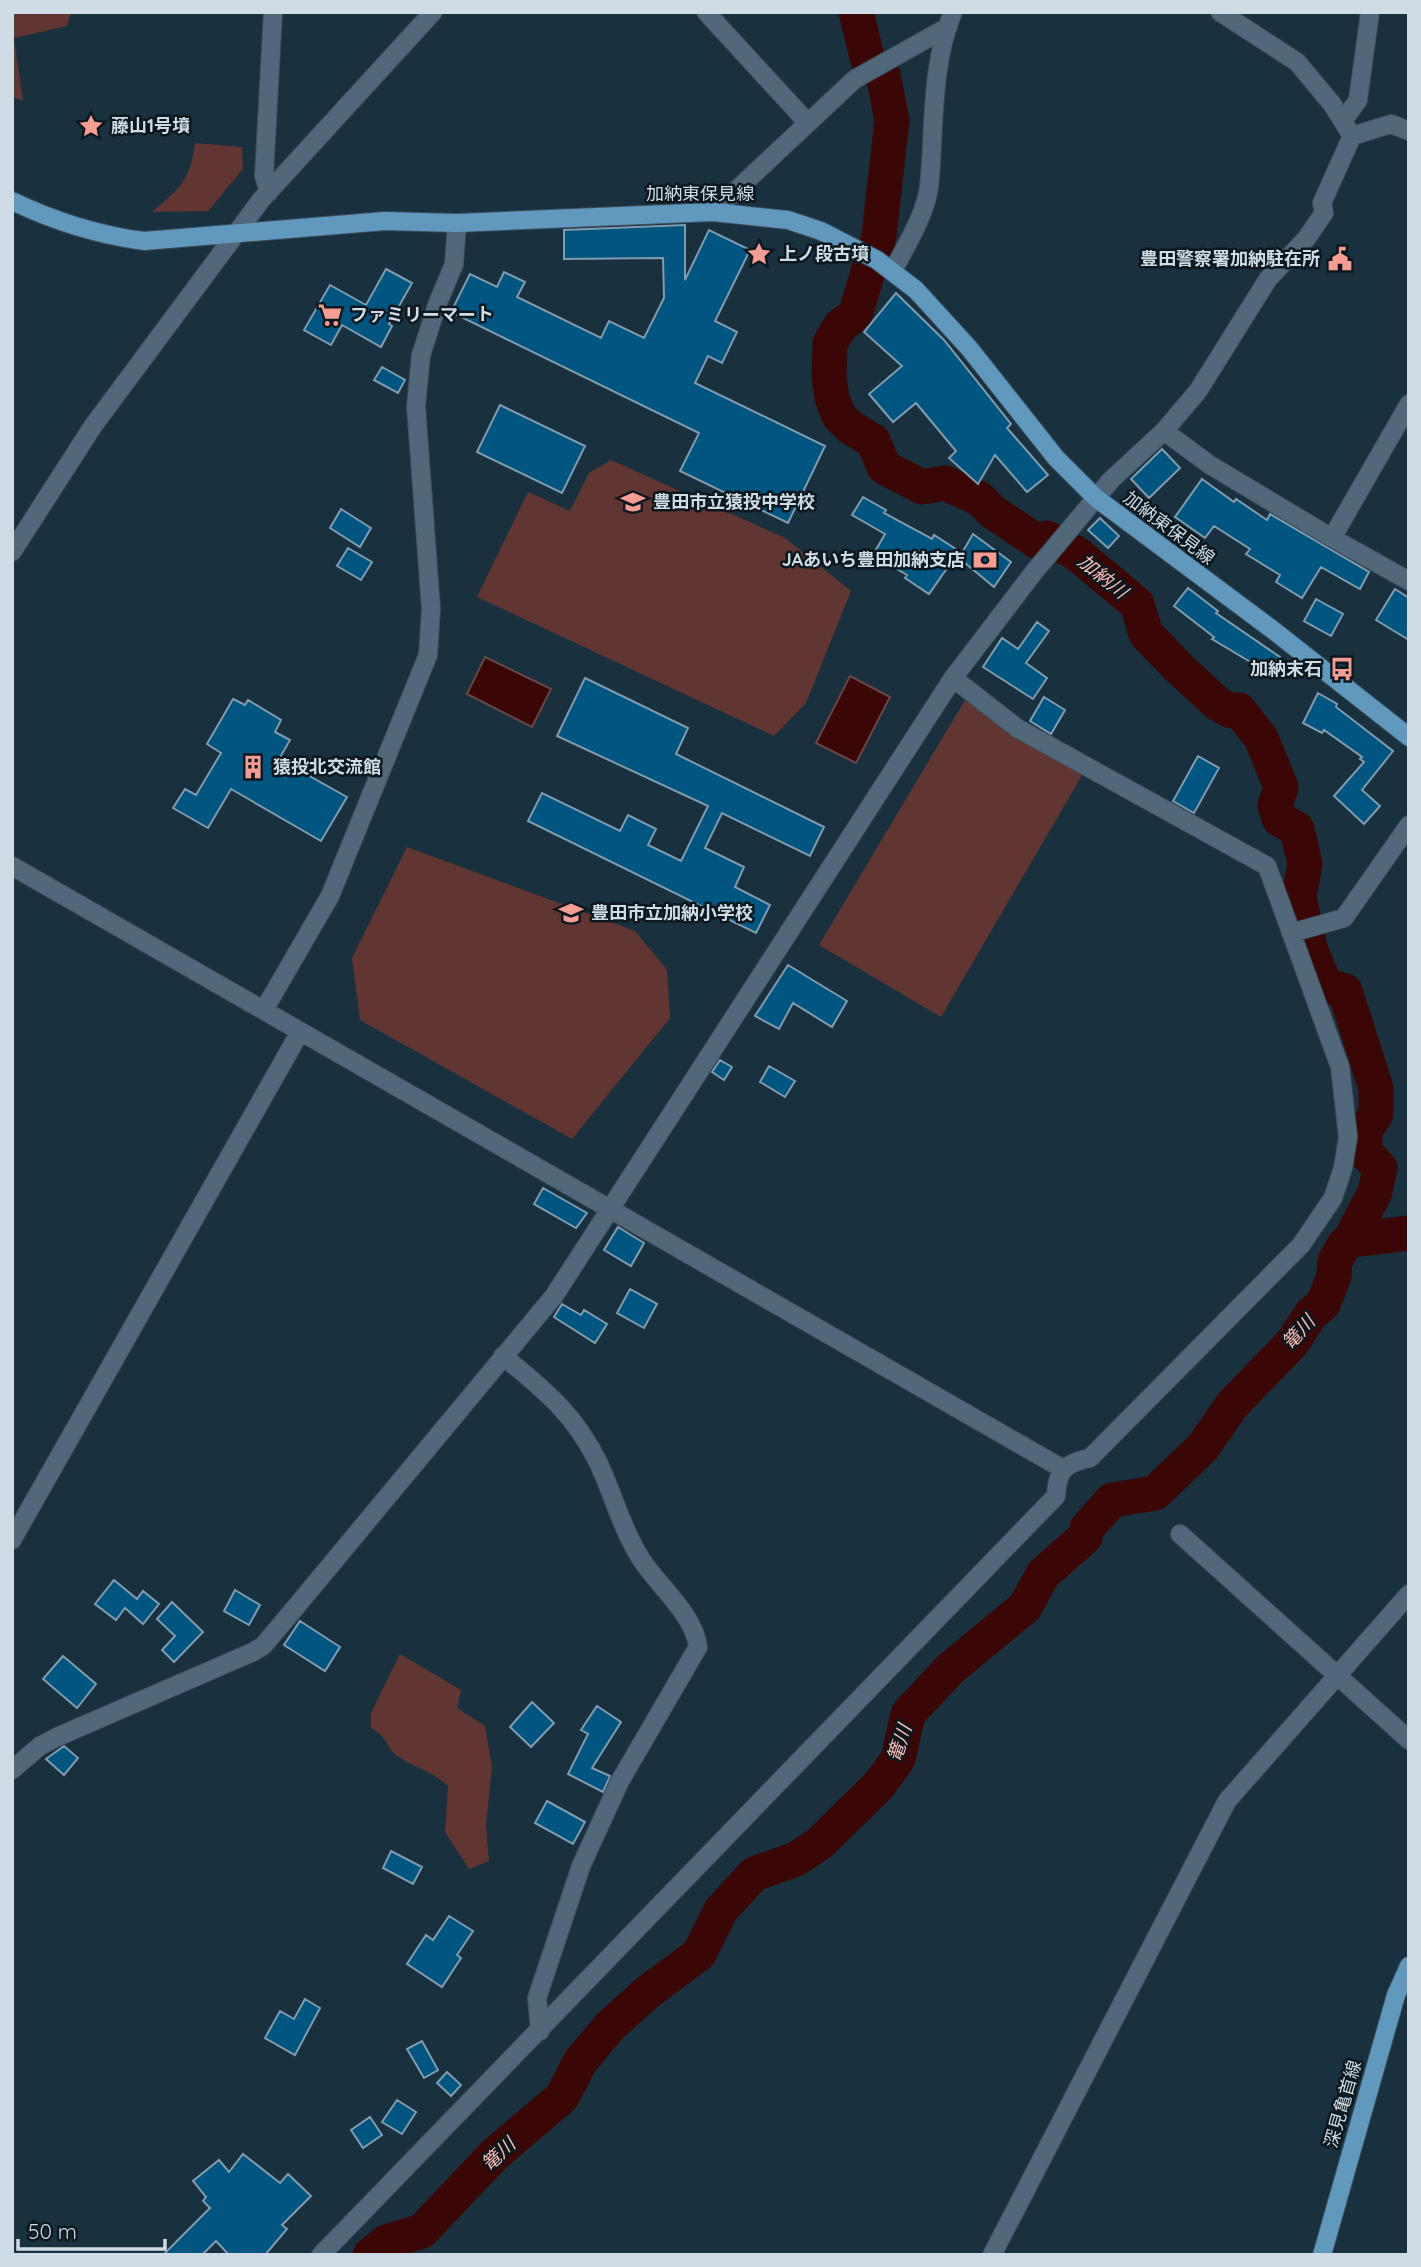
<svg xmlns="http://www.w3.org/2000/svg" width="1421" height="2267" font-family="Quicksand,'Noto Sans JP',sans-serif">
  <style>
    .green { fill: #613632 }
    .water { fill: #3a0706; stroke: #674749; stroke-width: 2 }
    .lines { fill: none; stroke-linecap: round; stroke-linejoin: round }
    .river { stroke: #3a0706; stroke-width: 35 }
    .building { fill: #005681; stroke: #819bae; stroke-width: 2 }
    .minor-casing { stroke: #3c4e5c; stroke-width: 20 }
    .major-casing { stroke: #3c4e5c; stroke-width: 20 }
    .minor { stroke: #50687a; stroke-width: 18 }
    .major { stroke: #6198be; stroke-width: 18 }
    .labels { text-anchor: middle; stroke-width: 5; stroke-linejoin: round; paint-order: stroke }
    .poi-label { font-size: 18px; font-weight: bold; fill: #cfdce6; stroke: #0d171e; text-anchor: start }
    .street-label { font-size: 18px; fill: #cfdce6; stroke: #0d171e }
    .water-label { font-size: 19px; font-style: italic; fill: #ffbdb5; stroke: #0d171e }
  </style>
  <rect width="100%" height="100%" fill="#19303f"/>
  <path class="green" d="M12 12H71L67 26 14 38 23 101 12 97Z
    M195 143 242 147 243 169 208 211 152 212C180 188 190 181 195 143Z
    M611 460 785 538 851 591 806 703 774 736 477 597 528 492 570 511 589 473Z
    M965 700 1017 737 1084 772 941 1017 819 945Z
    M407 847 635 931 667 970 670 1018 572 1139 360 1020 352 958Z
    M400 1654 461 1690 457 1708 485 1726 492 1766 486 1826 489 1861 469 1869 445 1832 448 1786C429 1769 414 1768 396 1755 386 1747 388 1737 371 1728V1713Z"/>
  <path class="water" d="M485 657 551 689 532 727 467 694Z
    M850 676 890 697 856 763 816 743Z"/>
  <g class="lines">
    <path class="river" d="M1350 1240 1409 1233
      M370 2255 386 2242 422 2231 494 2155 562 2097 580 2062 610 2026 648 1992 699 1954 721 1910 754 1874 796 1859 820 1843 879 1785 898 1759 908 1714 950 1669 1025 1607 1043 1574 1085 1537 1087 1528 1112 1500 1155 1493 1203 1447 1232 1405 1292 1343 1311 1314 1323 1304 1334 1276 1335 1261 1344 1245 1350 1240 1375 1192 1380 1168 1364 1151 1366 1129 1376 1114V1088L1345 991 1325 985 1310 948 1299 896 1305 864 1297 829 1279 819 1275 805 1281 787 1261 738 1239 710 1231 711 1218 704 1179 668 1146 634 1137 604 1076 553 1047 538 1036 541 993 512 980 499 945 483 922 487 884 467 873 441 850 427 839 416 832 398 829 376 830 343 841 325 855 315 879 236 892 120 883 75 868 61 856 12"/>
  </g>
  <path class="building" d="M685 225V280L709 230 750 250 715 321 737 332 722 363 708 356 695 383 825 446 788 523 680 471 699 433 451 312 470 274 497 287 504 272 525 282 517 297 601 338 609 321 644 338 664 298 663 258 564 259V230Z
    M386 269 412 283 389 324 392 326 381 347 342 325 331 345 304 330 330 285 366 305Z
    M896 293 944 340 1011 424 1007 428 1048 475 1027 492 995 455 978 484 949 458 956 451 916 403 893 422 869 394 902 366 864 332Z
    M382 367 405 380 398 393 374 380Z
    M500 405 585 446 562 493 477 452Z
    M1162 449 1180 468 1149 498 1131 479Z
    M1202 479 1234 502 1236 499 1267 520 1270 514 1369 572 1360 589 1321 567 1302 598 1276 582 1280 575 1246 554 1250 549 1214 526 1205 538 1175 517Z
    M863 497 886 510 884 513 932 539 934 535 959 551 929 594 905 578 907 575 873 555 885 534 852 515Z
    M341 509 371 528 360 547 330 528Z
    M1100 518 1119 536 1108 548 1088 530Z
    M973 534 1011 562 994 587 959 558Z
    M348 548 372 562 361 580 337 566Z
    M1188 588 1218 611 1216 613 1280 657 1269 673 1212 639 1214 637 1174 606Z
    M1395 589 1409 598V640L1376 620Z
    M1316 599 1343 614 1331 636 1304 621Z
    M1037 622 1049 631 1026 663 1047 678 1033 699 983 667 1002 638 1018 649Z
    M585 678 688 728 676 754 824 827 810 856 722 813 705 848 744 867 735 887 770 905 756 933 528 821 542 793 620 831 628 815 656 829 648 845 681 861 708 806 557 736Z
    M1318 693 1337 704 1336 707 1393 751 1362 790 1380 806 1364 824 1334 796 1364 762 1360 759 1362 757 1324 730 1322 733 1303 723Z
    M1044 697 1065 710 1051 734 1030 721Z
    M233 699 245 705 248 700 281 720 275 732 290 740 279 759 347 797 321 841 231 789 208 828 173 808 185 789 196 795 221 753 207 744Z
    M1198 756 1219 768 1194 813 1173 801Z
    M788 965 847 1001 832 1027 793 1003 779 1029 755 1016Z
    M720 1060 732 1067 724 1080 712 1072Z
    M769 1066 795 1081 785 1097 760 1082Z
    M543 1188 587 1213 576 1228 534 1204Z
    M618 1227 644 1243 631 1266 604 1250Z
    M630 1289 657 1304 644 1328 617 1313Z
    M562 1304 581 1315 584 1310 607 1324 595 1343 554 1317Z
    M114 1580 137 1599 143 1591 159 1604 143 1624 125 1608 116 1620 95 1604Z
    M235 1590 260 1605 249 1625 224 1611Z
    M172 1602 203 1632 174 1662 162 1650 175 1636 157 1619Z
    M300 1621 340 1647 325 1671 284 1645Z
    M63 1656 96 1684 77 1708 43 1679Z
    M532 1702 554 1723 531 1747 510 1727Z
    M597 1706 621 1722 592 1768 610 1776 603 1792 568 1774 588 1734 581 1730Z
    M64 1746 78 1758 64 1775 46 1759Z
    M547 1801 585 1822 573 1844 535 1823Z
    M391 1851 422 1867 413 1884 383 1868Z
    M449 1916 473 1931 457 1955 461 1958 442 1987 407 1964 426 1935 433 1940Z
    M305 1999 320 2008 295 2055 265 2038 280 2011 294 2019Z
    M422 2041 438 2070 424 2078 407 2049Z
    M447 2072 461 2085 451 2096 437 2083Z
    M397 2100 416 2112 402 2134 382 2122Z
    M370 2117 382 2135 363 2148 351 2130Z
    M243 2154 280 2183 288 2174 311 2196 282 2225 287 2229 265 2255H229L216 2241 202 2255H163L210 2208 203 2201 206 2197 193 2181 219 2160 229 2172Z"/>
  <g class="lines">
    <g class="minor-casing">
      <path id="minor" d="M706 12 807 122
        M1220 12 1297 62 1332 104 1352 136
        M1343 121 1358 100 1370 12
        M269 192 264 176 273 12
        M713 212 855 79 948 27
        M893 271C906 245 925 216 929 187 935 130 930 67 953 12
        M1409 404 1332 538 1409 581
        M1164 431 1210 465 1332 538
        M12 552 93 426 261 200 433 12
        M12 866 1063 1469
        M1291 933 1344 918 1409 825
        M264 1010 330 896 428 655 431 609 416 406 421 355 437 305 454 264 457 223
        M503 1356C544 1390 573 1412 598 1462 613 1494 622 1529 641 1559 659 1587 694 1614 698 1647L620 1781 581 1866 537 1998 540 2031
        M1180 1534 1409 1740
        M12 1540 300 1032
        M12 1770 40 1746 57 1737 253 1652 263 1646 295 1608 554 1296 953 678 1034 572 1111 480 1164 431 1198 391 1268 279 1306 239 1324 213 1322 203 1352 136 1391 124 1409 131
        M321 2255 1056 1496C1057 1471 1065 1463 1090 1458L1301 1245 1333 1198 1343 1168 1348 1137 1340 1067 1267 866 1017 728 953 678
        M992 2255 1227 1801 1409 1594"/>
    </g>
    <g class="major-casing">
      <path id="major" d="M12 201C56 222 97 235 144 241L385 221 457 223 713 212 788 220 821 231 877 260 916 290 969 348 1056 458 1096 498 1273 630 1409 737
        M1322 2255 1396 1995 1409 1966"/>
    </g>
    <use href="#minor" class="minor"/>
    <use href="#major" class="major"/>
  </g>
  <defs>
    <g id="sight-bare" transform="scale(1.89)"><path d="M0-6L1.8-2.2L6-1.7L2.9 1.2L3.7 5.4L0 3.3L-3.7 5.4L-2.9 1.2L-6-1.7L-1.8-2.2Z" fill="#f59c93" stroke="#0d171e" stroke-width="2.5" paint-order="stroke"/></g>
    <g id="civic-bare" transform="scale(1.89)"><path d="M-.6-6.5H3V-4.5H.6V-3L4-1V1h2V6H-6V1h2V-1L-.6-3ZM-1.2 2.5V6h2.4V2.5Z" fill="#f59c93" stroke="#0d171e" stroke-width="2.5" paint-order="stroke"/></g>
    <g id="supermarket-bare" transform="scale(1.89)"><path d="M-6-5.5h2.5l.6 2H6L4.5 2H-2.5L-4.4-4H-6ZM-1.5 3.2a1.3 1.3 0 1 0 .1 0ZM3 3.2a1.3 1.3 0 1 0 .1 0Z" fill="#f59c93" stroke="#0d171e" stroke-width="2.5" paint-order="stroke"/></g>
    <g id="school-bare" transform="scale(1.89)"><path d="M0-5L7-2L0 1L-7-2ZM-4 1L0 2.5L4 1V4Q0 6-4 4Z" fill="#f59c93" stroke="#0d171e" stroke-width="2.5" paint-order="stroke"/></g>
    <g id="bank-bare" transform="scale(1.89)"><path d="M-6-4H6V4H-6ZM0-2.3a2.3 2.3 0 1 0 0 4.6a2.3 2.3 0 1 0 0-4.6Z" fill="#f59c93" stroke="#0d171e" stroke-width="2.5" paint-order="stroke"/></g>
    <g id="bus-bare" transform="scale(1.89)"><path d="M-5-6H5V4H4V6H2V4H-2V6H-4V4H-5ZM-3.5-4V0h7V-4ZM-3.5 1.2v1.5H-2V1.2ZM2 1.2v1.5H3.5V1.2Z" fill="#f59c93" stroke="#0d171e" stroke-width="2.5" paint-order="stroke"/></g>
    <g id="building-bare" transform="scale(1.89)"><path d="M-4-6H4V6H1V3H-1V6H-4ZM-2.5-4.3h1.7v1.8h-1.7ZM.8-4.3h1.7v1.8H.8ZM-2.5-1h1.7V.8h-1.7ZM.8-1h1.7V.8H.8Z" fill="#f59c93" stroke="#0d171e" stroke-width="2.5" paint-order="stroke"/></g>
  </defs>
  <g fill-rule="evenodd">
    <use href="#sight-bare" x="91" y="126"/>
    <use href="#sight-bare" x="759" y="254"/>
    <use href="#civic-bare" x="1340" y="259"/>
    <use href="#supermarket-bare" x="330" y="315"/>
    <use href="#school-bare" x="633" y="502"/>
    <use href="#bank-bare" x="985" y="560"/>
    <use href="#bus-bare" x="1342" y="669"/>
    <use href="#building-bare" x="253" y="767"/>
    <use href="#school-bare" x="571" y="913"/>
  </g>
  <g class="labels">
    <g class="poi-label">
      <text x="111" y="132">藤山1号墳</text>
      <text x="779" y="260">上ノ段古墳</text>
      <text x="1320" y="265" text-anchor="end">豊田警察署加納駐在所</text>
      <text x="350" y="321">ファミリーマート</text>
      <text x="653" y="508">豊田市立猿投中学校</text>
      <text x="965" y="566" text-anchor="end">JAあいち豊田加納支店</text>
      <text x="1322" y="675" text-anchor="end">加納末石</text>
      <text x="273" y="773">猿投北交流館</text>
      <text x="591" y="919">豊田市立加納小学校</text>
    </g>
    <g class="street-label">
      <text x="700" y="200">加納東保見線</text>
      <text transform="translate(1169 528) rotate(37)" y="6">加納東保見線</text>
      <text transform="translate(1343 2104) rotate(-74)" y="6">深見亀首線</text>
    </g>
    <g class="water-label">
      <text transform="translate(1103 576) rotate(39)" y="7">加納川</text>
      <text transform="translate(1298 1332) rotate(-48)" y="7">篭川</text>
      <text transform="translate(899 1743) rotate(-72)" y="7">篭川</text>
      <text transform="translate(498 2154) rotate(-43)" y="7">篭川</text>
    </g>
  </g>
  <rect width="1421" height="2267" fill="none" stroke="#cfdce6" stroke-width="28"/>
  <path d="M18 2239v10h147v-10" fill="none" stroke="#cfdce6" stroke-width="3.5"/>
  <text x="28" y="2239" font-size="21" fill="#cfdce6" stroke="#0d171e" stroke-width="5" paint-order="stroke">50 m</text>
</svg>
